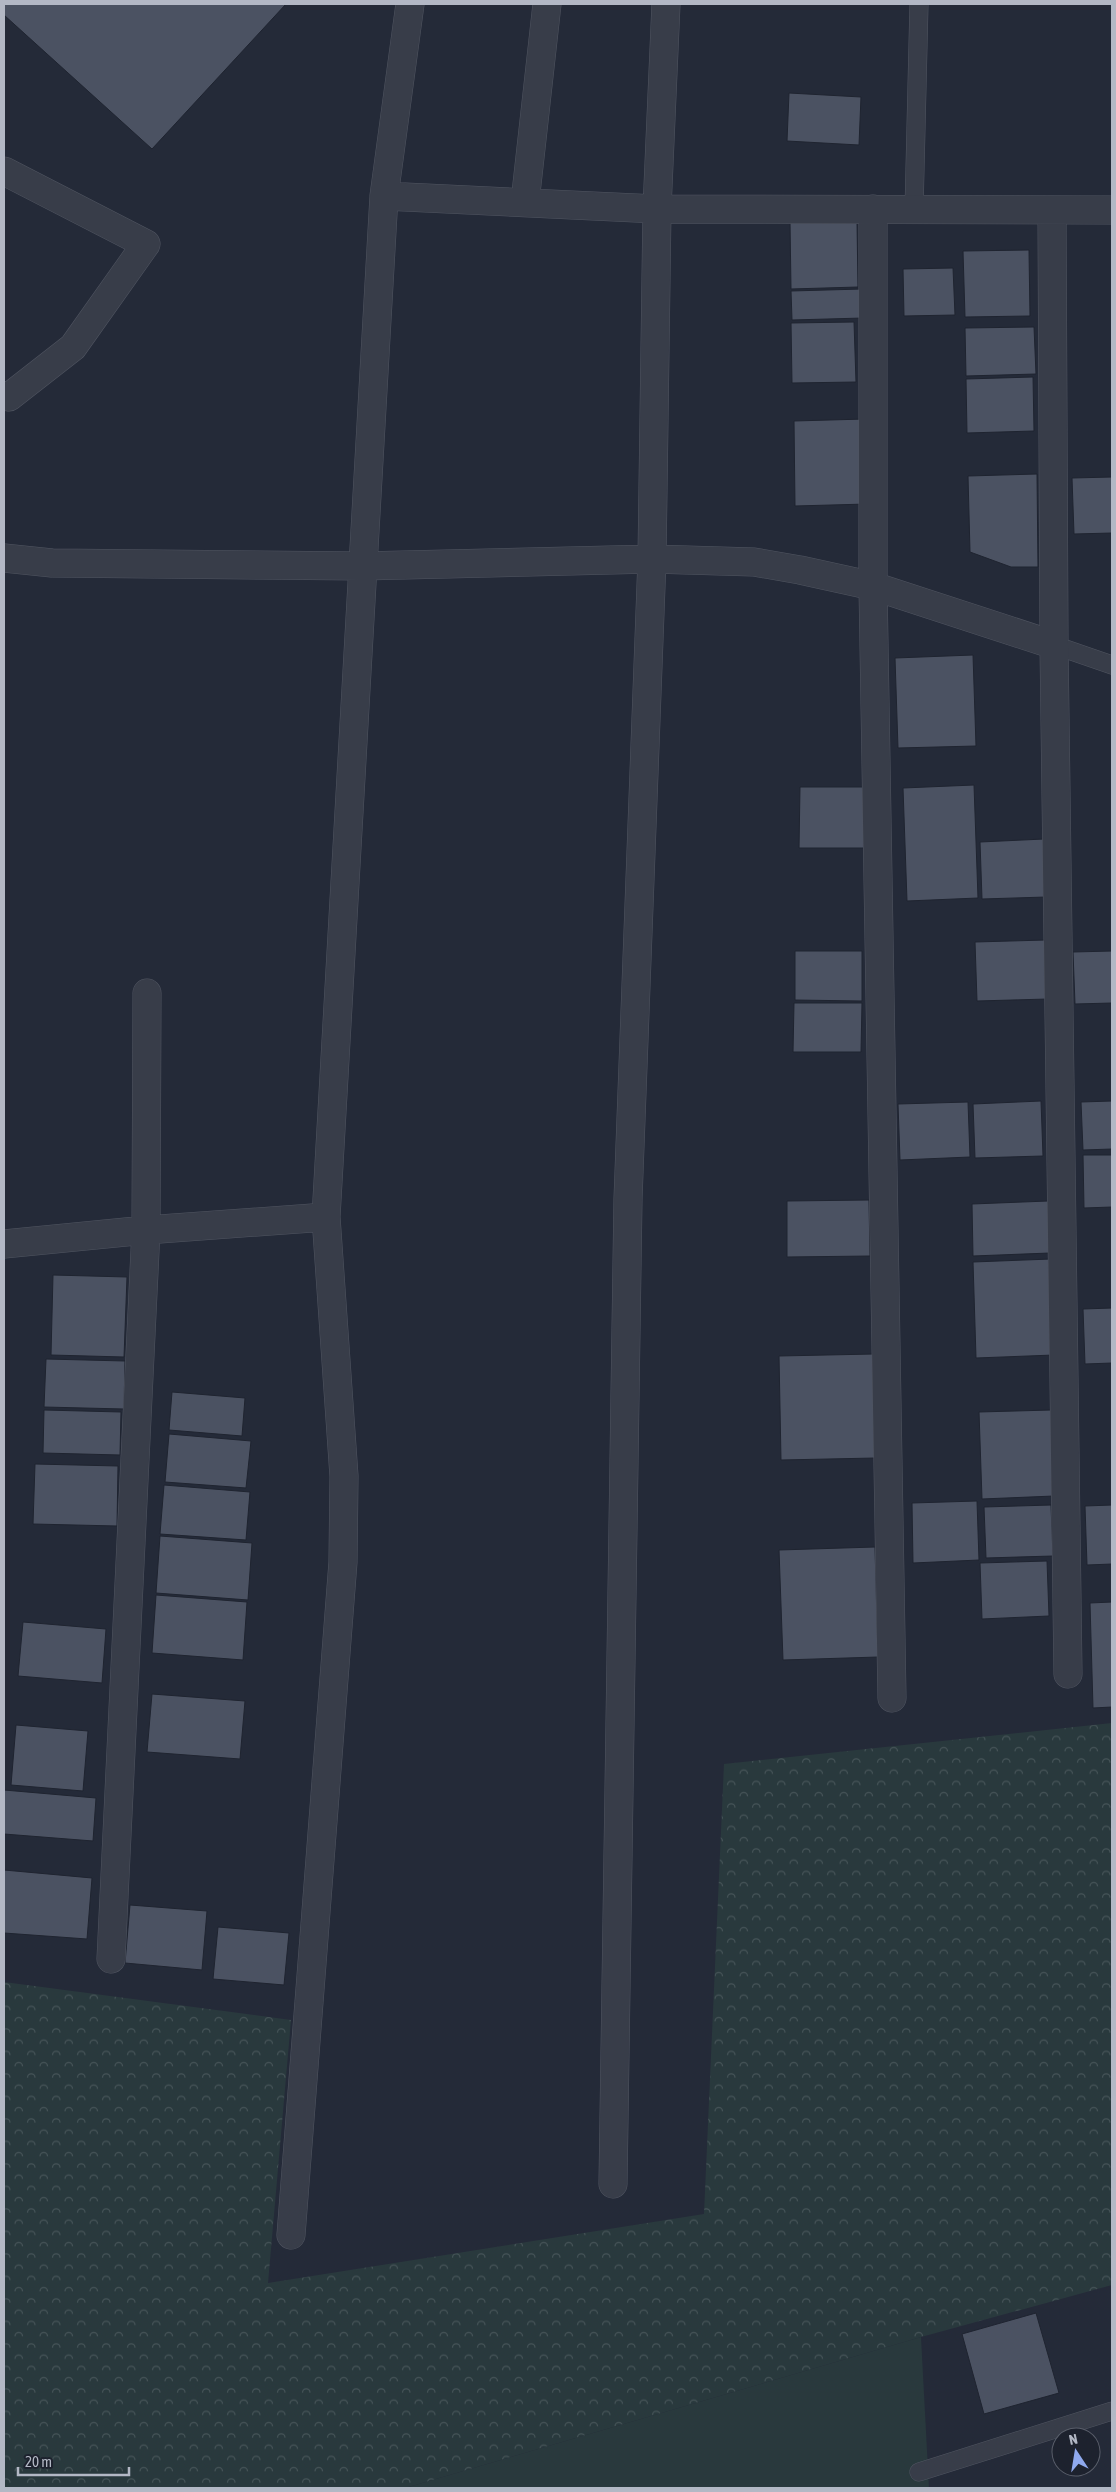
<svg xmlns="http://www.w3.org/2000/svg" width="1116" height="2492" font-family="'Asap Condensed',sans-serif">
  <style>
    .green { fill: #29393d }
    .forest { fill: url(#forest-crowns) }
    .building { fill: #4b5262; stroke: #1f2430 }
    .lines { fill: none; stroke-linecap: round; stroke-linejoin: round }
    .lane-casing { stroke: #505561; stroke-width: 19 }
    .street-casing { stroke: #505561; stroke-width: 29 }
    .lane { stroke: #383d49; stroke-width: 18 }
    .street { stroke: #383d49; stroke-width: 28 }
  </style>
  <defs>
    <pattern id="forest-crowns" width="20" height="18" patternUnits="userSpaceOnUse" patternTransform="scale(1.25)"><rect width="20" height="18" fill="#29393d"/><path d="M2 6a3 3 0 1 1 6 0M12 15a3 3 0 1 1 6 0" fill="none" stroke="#465458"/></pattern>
  </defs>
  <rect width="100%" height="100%" fill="#242a38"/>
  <path class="green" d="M921 2337 929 2488H405Z"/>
  <path class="forest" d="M1112 1723V2285L921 2337 405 2488H4V1982L291 2020 268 2283 704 2214 724 1764Z"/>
  <path class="building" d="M4 4H286L152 149 4 15Z
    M789 93 861 97 859 145 787 141Z
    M857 221 858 287 791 289 790 222Z
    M1029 250 1030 316 965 317 963 251Z
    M953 268 955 315 904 316 903 269Z
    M862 289 863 318 792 320 791 291Z
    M854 322 856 382 792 383 791 323Z
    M1034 327 1036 374 966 376 965 328Z
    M1033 377 1034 431 967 433 966 379Z
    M865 419 867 504 795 506 794 421Z
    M1037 474 1038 567H1011L970 552 968 476Z
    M1112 477V533L1074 534 1072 478Z
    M973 655 976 746 898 748 895 658Z
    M974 785 978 898 907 901 903 788Z
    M800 787H867L866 848H799Z
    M1044 839 1046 897 982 899 980 842Z
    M1046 940 1048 999 977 1001 975 942Z
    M795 951H862V1001L795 1000Z
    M1112 951V1003L1075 1004 1073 952Z
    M794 1003H862L861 1052H793Z
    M1041 1101 1043 1156 975 1158 973 1104Z
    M1112 1101V1149L1083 1150 1081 1102Z
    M968 1102 970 1157 900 1160 898 1104Z
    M1083 1155H1112V1207L1084 1208Z
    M869 1200 870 1256 787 1257V1201Z
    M1048 1201 1050 1253 973 1256 972 1204Z
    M1051 1259 1054 1355 976 1358 973 1262Z
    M53 1275 127 1277 124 1357 51 1355Z
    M1112 1308V1363L1085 1364 1083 1309Z
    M874 1354 875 1458 781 1460 779 1356Z
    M46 1359 125 1361 124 1409 44 1407Z
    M172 1392 245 1398 242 1436 169 1430Z
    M44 1410 121 1412 120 1455 43 1453Z
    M1051 1410 1054 1496 982 1499 979 1412Z
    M169 1434 251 1441 246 1488 165 1482Z
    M35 1464 118 1466 117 1526 33 1524Z
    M164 1485 250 1492 246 1540 160 1534Z
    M977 1501 979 1560 913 1563 912 1503Z
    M1051 1505 1053 1556 986 1558 984 1507Z
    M1112 1505V1564L1087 1565 1085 1506Z
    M160 1536 252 1543 248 1600 156 1593Z
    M875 1547 878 1657 783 1660 779 1550Z
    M1047 1561 1049 1616 982 1619 980 1563Z
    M156 1595 247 1602 243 1660 152 1653Z
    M1112 1602V1707L1093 1708 1090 1603Z
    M23 1622 106 1629 102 1683 18 1676Z
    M152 1694 245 1701 240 1759 147 1752Z
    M16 1725 88 1731 83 1791 11 1785Z
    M4 1790 96 1798 93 1841 4 1834Z
    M4 1870 92 1878 87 1939 4 1933Z
    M130 1905 207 1911 202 1970 125 1963Z
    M218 1927 289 1933 284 1985 213 1979Z
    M1036 2313 1059 2393 984 2414 962 2334Z"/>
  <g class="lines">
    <g class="lane-casing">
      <path id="lane" d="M914 210 919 4
        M1054 645 1112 665
        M919 2472 1112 2411"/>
    </g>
    <g class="street-casing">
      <path id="street" d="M4 171 146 244 73 347 9 397 4 396
        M384 196 657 209 1112 210
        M525 202 547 4
        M873 209V586L892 1698
        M1052 211 1054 645 1068 1674
        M4 558 52 563 362 566 652 559 754 562 800 570 873 586 1054 645
        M4 1244 146 1230 326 1217 384 196 410 4
        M111 1959 146 1230 147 993
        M613 2184 628 1199 652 559 657 209 666 4
        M291 2235 343 1562 344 1476 326 1217"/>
    </g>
    <use href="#lane" class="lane"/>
    <use href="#street" class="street"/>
  </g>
  <rect width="1116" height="2492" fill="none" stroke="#b3b8c5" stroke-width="10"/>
  <g transform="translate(1076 2452) rotate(348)"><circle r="24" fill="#1d222e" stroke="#595e6a"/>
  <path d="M0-4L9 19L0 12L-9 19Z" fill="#8fa9ee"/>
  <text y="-8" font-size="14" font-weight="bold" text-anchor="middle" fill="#b3b8c5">N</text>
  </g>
  <path d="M18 2467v8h111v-8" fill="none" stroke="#b3b8c5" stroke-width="2.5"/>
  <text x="25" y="2467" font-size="15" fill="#b3b8c5" stroke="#1d222e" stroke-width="4" paint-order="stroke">20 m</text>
</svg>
